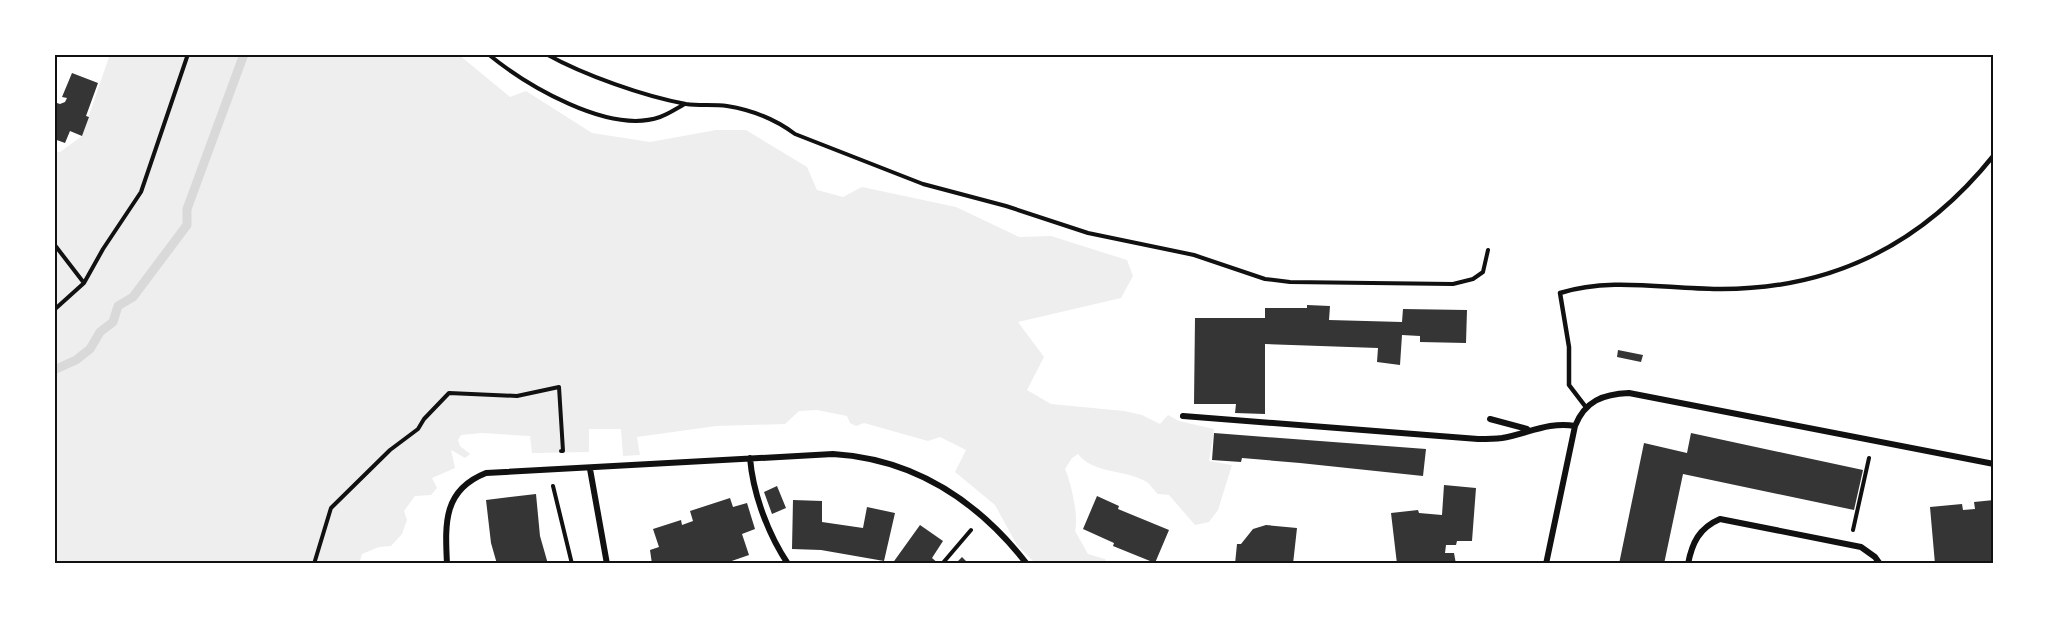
<svg xmlns="http://www.w3.org/2000/svg" width="2048" height="618" font-family="'Golos Text',sans-serif">
  <style>
    .green { fill: #eee }
    .lines { fill: none; stroke-linecap: round; stroke-linejoin: round }
    .stream { stroke: #d9d9d9; stroke-width: 9 }
    .building { fill: #353535 }
    .path { stroke: #111; stroke-width: 4 }
    .service { stroke: #111; stroke-width: 4.5 }
    .minor { stroke: #111; stroke-width: 6 }
    .neatline { fill: none; stroke: #111; stroke-width: 2 }
  </style>
  <rect width="100%" height="100%" fill="#fff"/>
  <path class="green" d="M110 54H458L510 97 526 91 592 133 650 142 716 130H746L807 167 817 190 843 197 862 187 956 207 1019 237 1051 236 1127 260 1133 276 1121 298 1018 322 1044 357 1027 390 1051 404 1124 411 1142 415 1160 424 1168 415 1179 421 1214 429 1209 461 1232 465 1218 510 1209 522 1195 525 1169 495 1158 494C1153 490 1150 483 1145 481 1123 469 1094 474 1078 454L1072 458 1065 469C1071 482 1079 517 1075 531L1088 554 1105 559 1107 564H1036L1017 545 995 505 955 472 966 450 940 437 928 441 864 423 856 426 850 423 847 416 817 410 799 411 785 424 716 426 637 437 640 455 623 456 621 429H589V452L532 453 530 436 482 433 461 435 458 440 460 446 470 454 465 458 451 450 455 468 432 478 437 488 431 495 415 496 404 511 407 520 402 534 391 546 379 547 362 554 359 564H54V151L60 152 82 136Z"/>
  <g class="lines">
    <path class="stream" d="M54 370 76 360 90 349 100 332 113 322 118 306 133 297 187 225V209L244 54"/>
  </g>
  <path class="building" d="M72 73 98 83 86 116 89 117 82 136 70 131 65 143 54 139V102L60 104 65 102 67 98 62 97Z
    M1307 305 1330 306 1329 320 1402 322 1403 309 1467 310 1466 343 1420 342V336L1402 335 1400 365 1377 362 1378 348 1265 344V414L1235 413 1236 404H1194L1195 318H1265V308H1307Z
    M1618 350 1643 355 1641 362 1617 357Z
    M1214 433 1426 449 1423 476 1300 463 1242 458 1241 462 1212 460Z
    M1691 433 1863 470 1854 510 1683 474 1664 564H1619L1644 443 1687 453Z
    M1444 485 1476 488 1472 541H1457L1456 545H1446L1445 553H1454L1456 564H1397L1391 513 1418 510 1419 513 1442 515Z
    M777 486 786 508 772 514 764 492Z
    M536 494 540 536 548 564H497L491 543 486 500Z
    M1097 496 1119 506 1118 509 1169 530 1155 563 1113 546 1114 543 1083 529Z
    M730 498 733 507 747 503 755 529 742 534 749 555 723 564H652L650 550 659 547 653 529 681 520 682 525 693 521 690 511Z
    M793 500 822 501V522L863 528 867 507 895 513 884 561 821 550 792 549Z
    M1994 500V564H1935L1930 507 1962 504 1963 510 1975 509 1974 502Z
    M920 525 943 541 932 558 939 564H892Z
    M1266 525 1297 528 1293 564H1235L1237 544H1241L1253 529Z
    M962 557 969 564H955Z"/>
  <g class="lines">
    <path class="path" d="M488 54C526 85 609 135 660 117 669 114 677 108 685 104
      M546 54C584 75 643 96 686 104 699 106 714 104 727 106 752 110 775 119 795 134L923 184 1006 206 1088 233 1194 255 1265 279 1290 282 1453 284 1473 279 1483 272 1488 250
      M54 244 84 283
      M54 310 84 283 103 249 141 192 188 54
      M553 486 572 564
      M1853 530 1869 458
      M314 564 331 508 390 450 418 429 424 419 449 393 517 396 559 387 563 451H561
      M942 564 971 530"/>
    <path class="service" d="M1585 406 1569 385V347L1560 293C1611 277 1665 289 1718 289 1833 290 1923 244 1994 155"/>
    <path class="minor" d="M1183 416 1478 439C1486 439 1494 439 1502 438 1526 434 1550 421 1575 426
      M1490 419 1527 429
      M750 458C753 494 768 534 788 564
      M590 469 607 564
      M447 564C445 523 443 490 486 473L833 454C914 459 978 501 1027 564
      M1546 564 1575 426C1585 401 1603 394 1629 393L1994 464
      M1688 564C1692 543 1699 528 1720 519L1861 547 1875 557 1880 564"/>
  </g>
  <rect width="2048" height="618" fill="none" stroke="#ffffff" stroke-width="111"/>
  <rect x="56" y="56" width="1936" height="506" class="neatline"/>
</svg>
